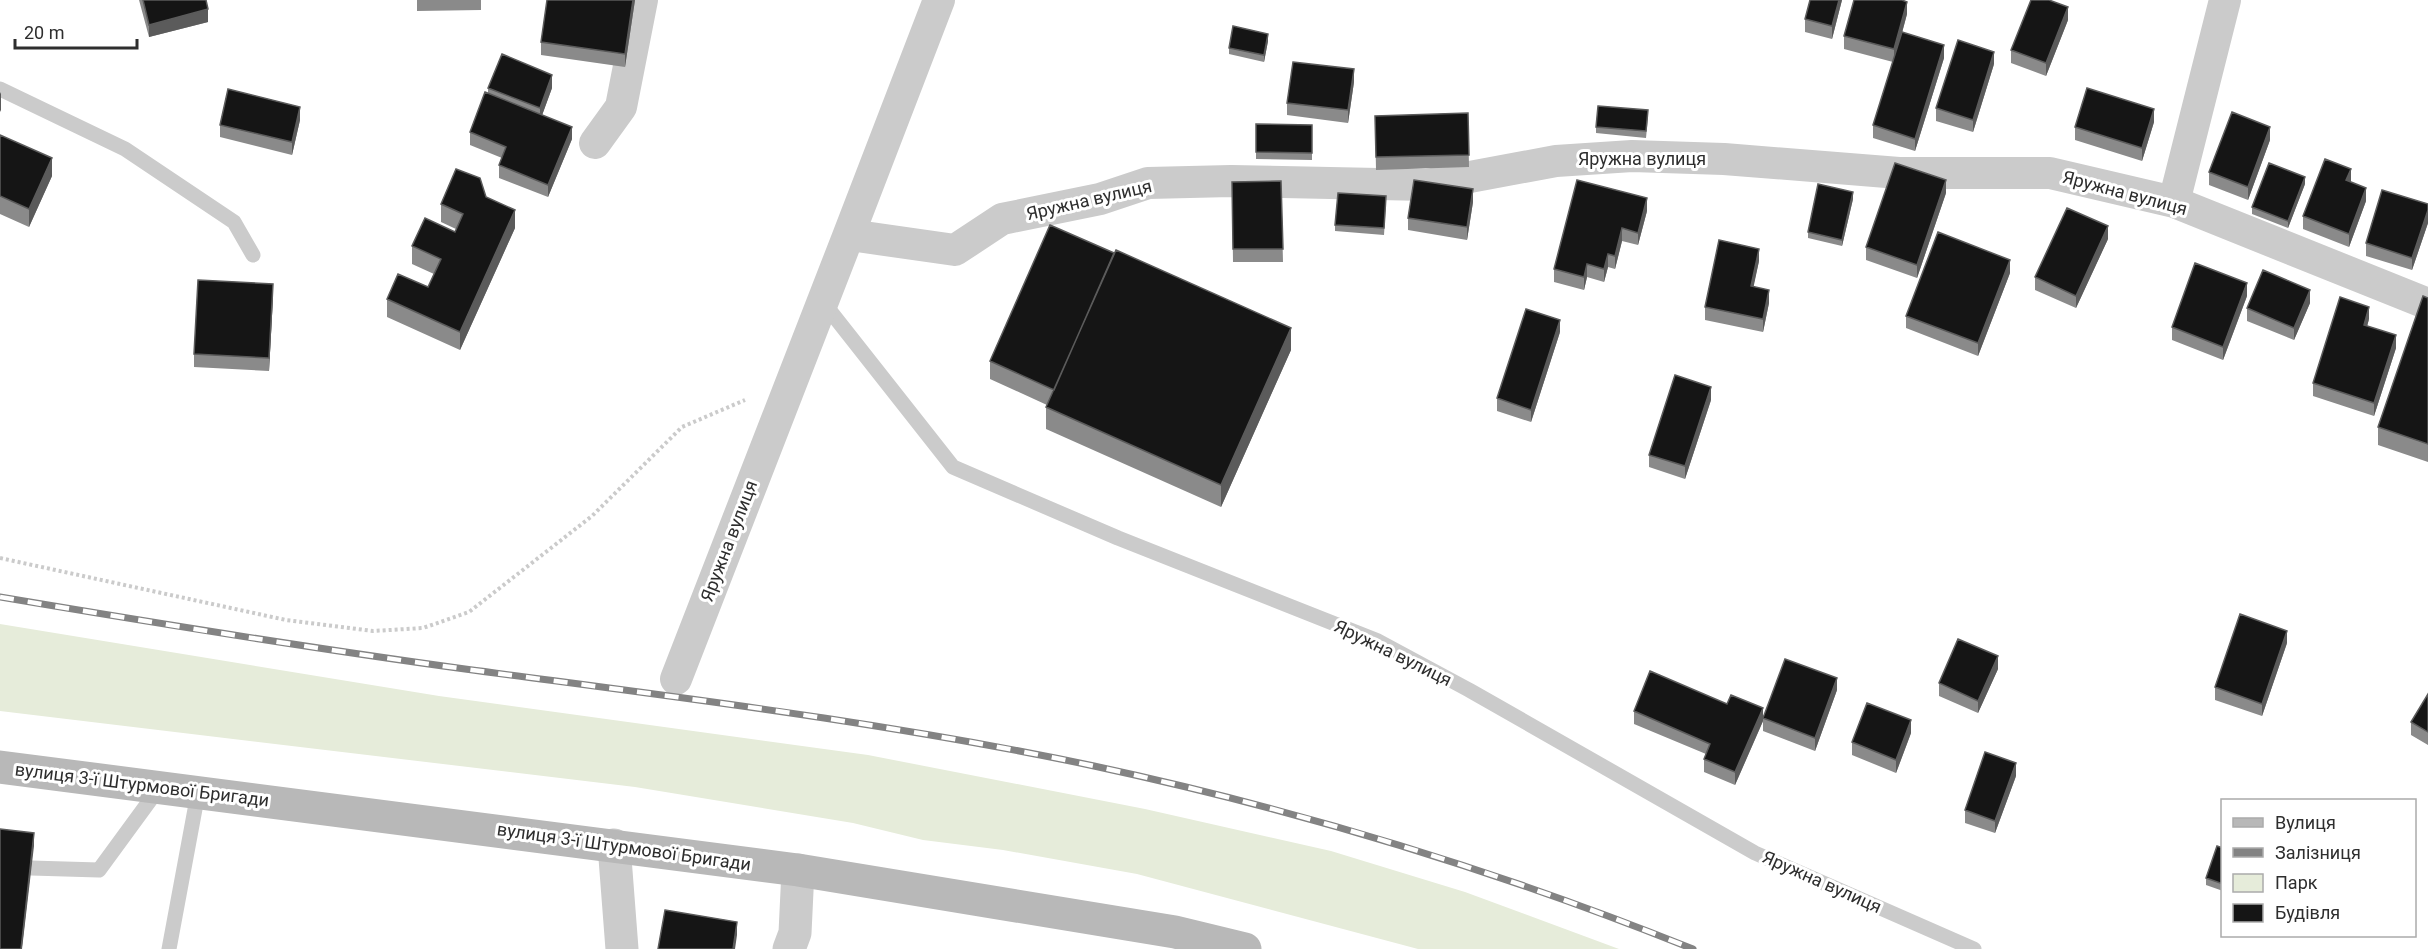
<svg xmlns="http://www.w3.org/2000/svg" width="2428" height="949" font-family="Roboto,sans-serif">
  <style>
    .green { fill: #e6ecda }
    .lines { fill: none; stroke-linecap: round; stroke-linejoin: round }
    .path { stroke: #cbcbcb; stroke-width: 4; stroke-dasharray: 3 3; stroke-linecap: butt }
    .service { stroke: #cbcbcb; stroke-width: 15 }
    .minor { stroke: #cbcbcb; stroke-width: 32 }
    .tertiary { stroke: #cbcbcb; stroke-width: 33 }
    .secondary { stroke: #b8b8b8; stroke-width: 33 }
    .rail-casing { stroke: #838383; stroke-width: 7 }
    .rail { stroke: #fff; stroke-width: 4.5; stroke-dasharray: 14; stroke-linecap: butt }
    .wall { fill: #8a8a8a }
    .shaded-wall { fill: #5b5b5b }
    .building { fill: #151515; stroke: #5b5b5b; stroke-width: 1.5 }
    .labels { text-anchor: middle; stroke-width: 6; stroke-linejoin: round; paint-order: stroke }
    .street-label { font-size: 18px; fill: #2e2e2e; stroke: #fff }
  </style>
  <rect width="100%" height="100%" fill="#fff"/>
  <path class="green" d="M0 624 439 696 868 755 1145 809 1331 851 1465 892 1619 949H1418L1137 874 1003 850 923 840 853 823 635 787 0 711Z"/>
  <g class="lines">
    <path class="path" d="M0 558 286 620 373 631 423 628 469 612 592 516 682 427 745 400"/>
    <path class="service" d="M0 89 125 149 234 222 253 255
      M823 302 953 467 1118 538 1378 641 1469 690 1755 853 1974 949
      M31 868 99 870 159 788
      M169 949 198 793"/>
    <path class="minor" d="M595 143 621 107 642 0
      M2174 202 2225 0
      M850 235 955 250 1002 219 1100 199 1148 183 1231 181 1427 185 1556 161 1632 156 1724 159 1899 173H2050L2174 202 2428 304
      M676 679C763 452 853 227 939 0"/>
    <path class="tertiary" d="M614 845 622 949
      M789 949 795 933 798 870"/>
    <path class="secondary" d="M0 767 798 870 1175 932 1245 949"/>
    <g class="rail-casing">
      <path id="rail" d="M0 597C155 623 310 648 465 669 675 697 886 722 1094 766 1299 810 1499 871 1693 949"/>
    </g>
    <use href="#rail" class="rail"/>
  </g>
  <path class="wall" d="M139 0H206L208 22 149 37Z
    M417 0H481V10L417 11Z
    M635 0 625 67 541 55V42Z
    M1842 0 1832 39 1805 32V19Z
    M1907 14 1902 33 1944 58 1915 151 1873 138V125L1893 62 1844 49V36Z
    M2068 20 2046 76 2011 63V50Z
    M1268 41 1264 62 1229 54V48Z
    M1994 64 1973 132 1936 121V108Z
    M1354 82 1348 123 1287 115V103Z
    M488 88H552L542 115 572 139 548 197 499 178V165L502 158 470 145V132L488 93Z
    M1468 113 1469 167 1376 170 1375 116Z
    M1648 117 1646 138 1596 133V127Z
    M300 120 292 155 220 137V125Z
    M2154 122 2142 161 2075 140V127Z
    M1256 124 1312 125V160L1256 159Z
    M0 135 52 176 29 227 0 214Z
    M2270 140 2248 200 2209 185V172Z
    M1281 181 1283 262H1233L1232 182Z
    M2350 182 2366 201 2349 247 2303 229V216Z
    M2305 184 2288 228 2252 214V207Z
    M1946 193 1917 278 1866 260V247Z
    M486 197 515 228 460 350 387 317V299L428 287 434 274 412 264V246L455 232 456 229 441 222V204Z
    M1853 199 1842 246 1808 238V232Z
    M1473 202 1467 240 1408 230V218Z
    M1386 203 1384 235 1335 231V225Z
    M2428 204V223L2412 270 2366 256V243Z
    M1647 211 1638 245 1622 241 1615 269 1608 267 1604 282 1587 277 1584 290 1554 282V269Z
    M2108 239 2076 308 2035 290V277Z
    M1759 261 1753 287 1769 303 1763 332 1705 320V307Z
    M2010 273 1978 356 1906 328V316Z
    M2247 296 2223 360 2172 340V327Z
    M273 297 269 371 194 367V354Z
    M2428 298V462L2378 445V427Z
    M2310 303 2294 340 2247 321V308Z
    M2369 319 2367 326 2396 348 2374 416 2313 396V383Z
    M1560 332 1531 422 1497 411V398Z
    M1291 350 1221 507 1046 429V407L1047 405 990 379V361Z
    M1711 400 1685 479 1649 467V455Z
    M2287 643 2262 716 2215 700V687Z
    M1998 669 1978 713 1939 696V683Z
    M1837 690 1815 751 1763 731V718Z
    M2428 694V745L2411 735V722Z
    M1727 704 1763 721 1735 785 1704 772V759L1706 754 1634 724V711Z
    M1911 733 1896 773 1852 755V742Z
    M2016 776 1995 833 1965 823V810Z
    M2223 848V891L2206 885V878Z"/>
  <path class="shaded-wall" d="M633 0H635L625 67V54Z
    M1839 0H1842L1832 39V26Z
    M1907 2V14L1894 62V49Z
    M2068 7V20L2046 76V63Z
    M208 9V22L149 37V25Z
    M1268 34V41L1264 62V55Z
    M1944 45V58L1915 151V139Z
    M1994 52V64L1973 132V120Z
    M1354 69V82L1348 123V110Z
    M552 75V88L540 121V108Z
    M1 92V110L0 112V94Z
    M300 107V120L292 155V142Z
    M2154 109V122L2142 161V148Z
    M572 127V139L548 197V185Z
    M2270 127V140L2248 200V187Z
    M52 158V176L29 227V209Z
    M2351 169V181L2346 193V180Z
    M2305 177V184L2288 228V221Z
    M1946 180V193L1917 278V265Z
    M2366 188V201L2349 247V234Z
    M1473 189V202L1467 240V227Z
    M1853 192V199L1842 246V240Z
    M1647 198V211L1638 245V233Z
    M515 210V228L460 350V332Z
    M2428 210V223L2412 270V258Z
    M2108 226V239L2076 308V296Z
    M1622 228V241L1615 269V256Z
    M1759 249V261L1751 299V286Z
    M1608 254V267L1604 282V269Z
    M2010 260V273L1978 356V343Z
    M1587 264V277L1584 290V277Z
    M2247 283V296L2223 360V347Z
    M273 284V297L269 371V358Z
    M1769 290V303L1763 332V319Z
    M2310 290V303L2294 340V328Z
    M2369 307V319L2364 338V325Z
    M1560 320V332L1531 422V410Z
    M1291 328V350L1221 507V485Z
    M2396 335V348L2374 416V403Z
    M1711 387V400L1685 479V466Z
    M2287 631V643L2262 716V704Z
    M1998 656V669L1978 713V701Z
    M1837 678V690L1815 751V738Z
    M1763 708V721L1735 785V772Z
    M1911 720V733L1896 773V760Z
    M2016 763V776L1995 833V821Z
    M34 833V846L22 949H21Z
    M737 922V935L735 949H733Z"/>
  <path class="building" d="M143 0H206L208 9 149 25Z
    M547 0H633L625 54 541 42Z
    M1810 0H1839L1832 26 1805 19Z
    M1854 0H1902L1907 2 1894 49 1844 36Z
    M2031 0H2049L2068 7 2046 63 2011 50Z
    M1233 26 1268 34 1264 55 1229 48Z
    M1902 32 1944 45 1915 139 1873 125Z
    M1958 40 1994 52 1973 120 1936 108Z
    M502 54 552 75 540 108 488 88Z
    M1293 62 1354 69 1348 110 1287 103Z
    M2087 88 2154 109 2142 148 2075 127Z
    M228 89 300 107 292 142 220 125Z
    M485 92 572 127 548 185 499 165 506 147 470 132Z
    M1598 106 1648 110 1646 131 1596 127Z
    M2232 112 2270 127 2248 187 2209 172Z
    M1468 113 1469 155 1376 157 1375 116Z
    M1256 124 1312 125V153L1256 152Z
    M0 135 52 158 29 209 0 196Z
    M2325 159 2351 169 2346 180 2366 188 2349 234 2303 216Z
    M1895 163 1946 180 1917 265 1866 247Z
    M2269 163 2305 177 2288 221 2252 207Z
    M456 169 480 178 486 197 515 210 460 332 387 299 398 274 428 287 441 259 412 246 425 218 455 232 463 214 441 204Z
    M1414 180 1473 189 1467 227 1408 218Z
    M1577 180 1647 198 1638 233 1622 228 1615 256 1608 254 1604 269 1587 264 1584 277 1554 269Z
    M1281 181 1283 249H1233L1232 182Z
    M1818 184 1853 192 1842 240 1808 232Z
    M2382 190 2428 204V210L2412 258 2366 243Z
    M1338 193 1386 196 1384 228 1335 225Z
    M2067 208 2108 226 2076 296 2035 277Z
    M1050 225 1114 253 1054 390 990 361Z
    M1938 232 2010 260 1978 343 1906 316Z
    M1719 240 1759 249 1751 286 1769 290 1763 319 1705 307Z
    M1116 250 1291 328 1221 485 1046 407Z
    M2195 263 2247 283 2223 347 2172 327Z
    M2263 270 2310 290 2294 328 2247 308Z
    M198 280 273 284 269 358 194 354Z
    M2423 296 2428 298V444L2378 427Z
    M2340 297 2369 307 2364 325 2396 335 2374 403 2313 383Z
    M1526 309 1560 320 1531 410 1497 398Z
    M1675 375 1711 387 1685 466 1649 455Z
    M2240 614 2287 631 2262 704 2215 687Z
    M1958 639 1998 656 1978 701 1939 683Z
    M1785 659 1837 678 1815 738 1763 718Z
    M1650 671 1727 704 1731 695 1763 708 1735 772 1704 759 1710 744 1634 711Z
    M2428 694V732L2411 722Z
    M1867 703 1911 720 1896 760 1852 742Z
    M1985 752 2016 763 1995 821 1965 810Z
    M0 829 34 833 21 949H0Z
    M2217 846 2223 848V884L2206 878Z
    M665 910 737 922 733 949H658Z"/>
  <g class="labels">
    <g class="street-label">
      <text x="1642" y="165">Яружна вулиця</text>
      <text transform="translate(2125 193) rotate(15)" y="6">Яружна вулиця</text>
      <text transform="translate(1089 200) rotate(-13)" y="6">Яружна вулиця</text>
      <text transform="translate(729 541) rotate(-69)" y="6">Яружна вулиця</text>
      <text transform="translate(1393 653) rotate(26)" y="6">Яружна вулиця</text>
      <text transform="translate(142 785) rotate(7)" y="6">вулиця 3-ї Штурмової Бригади</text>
      <text transform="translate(624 847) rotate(8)" y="6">вулиця 3-ї Штурмової Бригади</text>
      <text transform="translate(1822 882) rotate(24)" y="6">Яружна вулиця</text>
    </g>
  </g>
  <rect x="2221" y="799" width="195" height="138" fill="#ffffff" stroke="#ababab" stroke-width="1.5"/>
  <rect x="2233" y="818" width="30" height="9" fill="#b8b8b8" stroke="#ababab" stroke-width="1.5"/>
  <text x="2275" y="829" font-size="18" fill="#2e2e2e">Вулиця</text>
  <rect x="2233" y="848" width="30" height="9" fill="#838383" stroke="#ababab" stroke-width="1.5"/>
  <text x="2275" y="859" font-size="18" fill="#2e2e2e">Залізниця</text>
  <rect x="2233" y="874" width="30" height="18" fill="#e6ecda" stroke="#ababab" stroke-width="1.5"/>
  <text x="2275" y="889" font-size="18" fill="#2e2e2e">Парк</text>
  <rect x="2233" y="904" width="30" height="18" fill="#151515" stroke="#ababab" stroke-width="1.5"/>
  <text x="2275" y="919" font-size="18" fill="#2e2e2e">Будівля</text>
  <path d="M15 39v9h122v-9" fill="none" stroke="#2e2e2e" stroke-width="3"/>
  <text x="24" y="39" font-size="18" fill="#2e2e2e" stroke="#ffffff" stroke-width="4.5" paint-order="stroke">20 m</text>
</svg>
